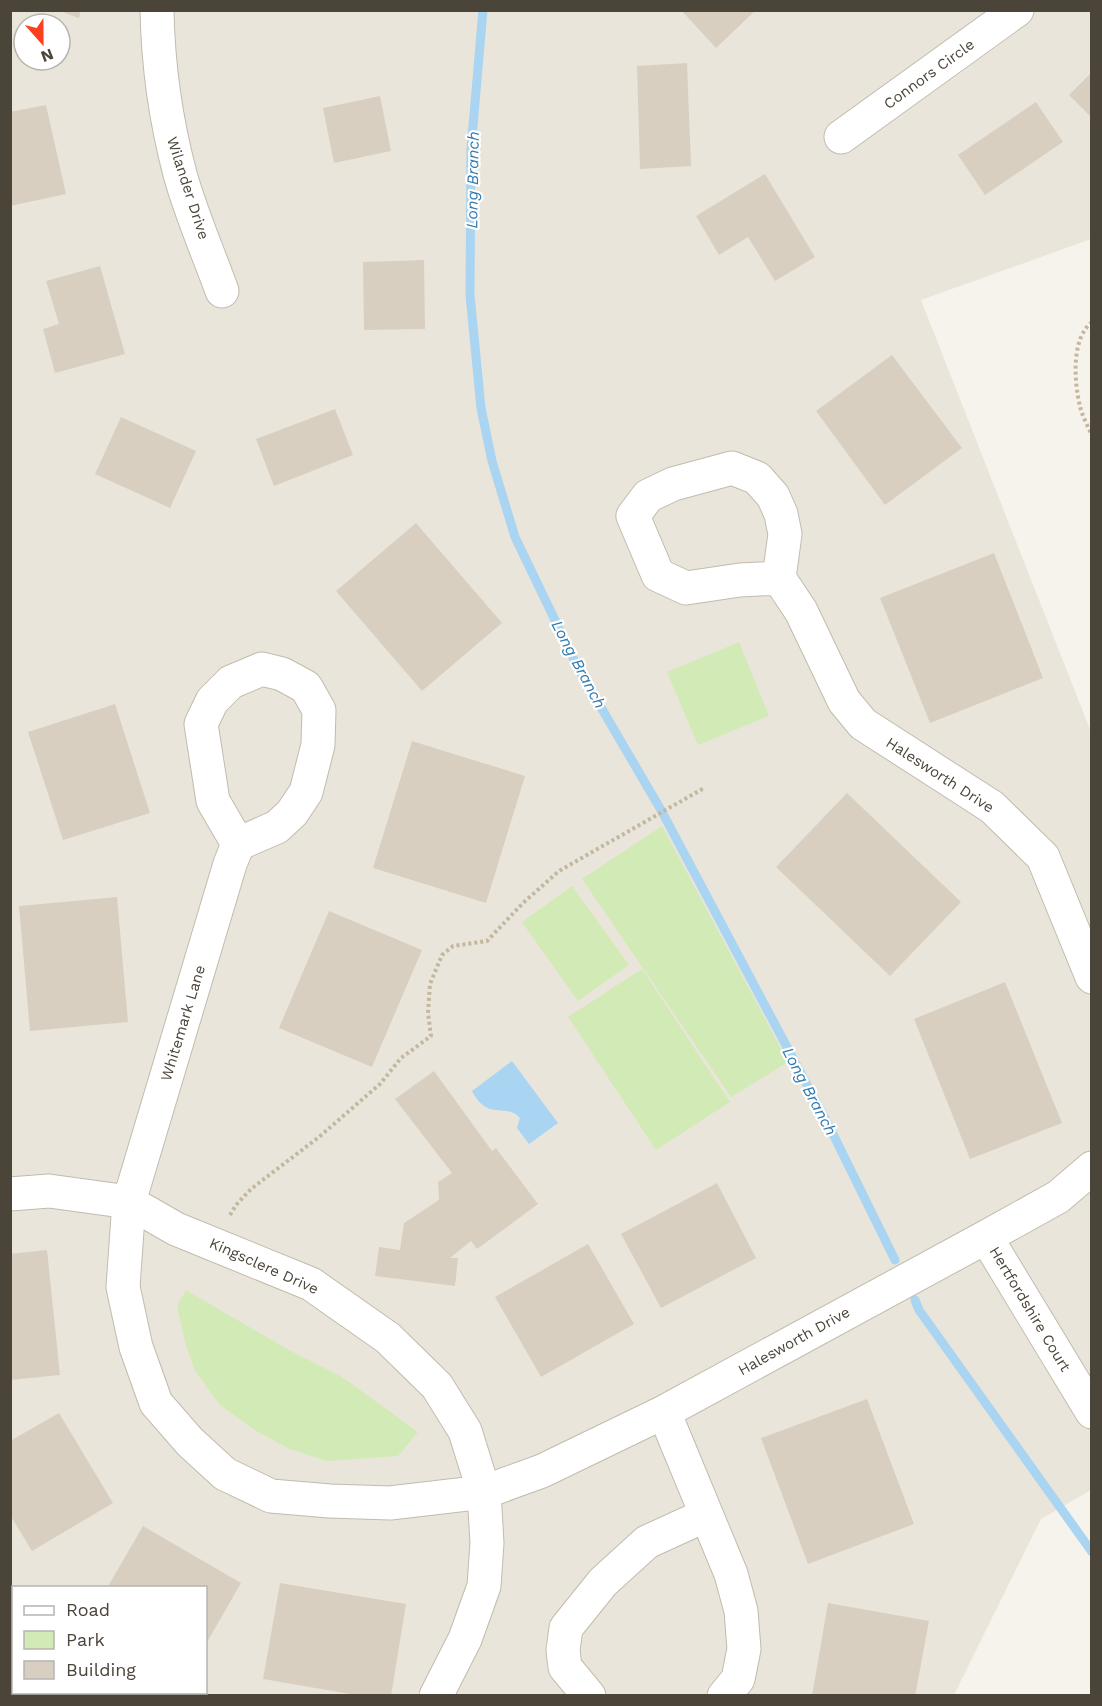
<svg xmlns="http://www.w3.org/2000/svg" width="1102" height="1706" font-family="'Work Sans',sans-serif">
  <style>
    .residential { fill: #eae5da; fill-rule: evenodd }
    .green { fill: #d2eab5 }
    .water { fill: #a9d4f2 }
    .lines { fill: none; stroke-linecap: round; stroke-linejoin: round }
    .stream { stroke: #a9d4f2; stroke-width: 9 }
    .building { fill: #d8cfc1 }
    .minor-casing { stroke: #c2bbae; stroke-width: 35 }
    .path { stroke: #c4b79f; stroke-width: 4; stroke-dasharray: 3 3; stroke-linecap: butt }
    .minor { stroke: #fff; stroke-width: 33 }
    .labels { text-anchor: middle; stroke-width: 4.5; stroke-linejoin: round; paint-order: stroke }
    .street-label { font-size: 15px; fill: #4b4439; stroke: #fff }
    .water-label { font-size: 16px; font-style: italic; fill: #2e7ab2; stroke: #fff }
  </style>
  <rect width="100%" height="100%" fill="#f6f3ec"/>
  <path class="residential" d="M11 11H1091V239L921 300 1091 732V1490L1041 1519 954 1695 11 1696ZM24 24H60V60H24ZM14 1588H206V1692H14Z"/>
  <path class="green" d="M739 642 769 716 698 745 667 672Z
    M662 826 788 1062 731 1097 582 879Z
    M572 886 629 965 578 1001 522 922Z
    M642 969 730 1102 656 1150 568 1017Z
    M186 1290 287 1349 342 1377 418 1432 398 1456 327 1461 290 1449 256 1431 220 1405 195 1371 185 1342 177 1306Z"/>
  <path class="water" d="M512 1061 558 1123 529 1144 517 1128 520 1118C505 1102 488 1122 472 1091Z"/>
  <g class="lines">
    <path class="stream" d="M483 10 471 149 470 295 481 408 492 461 515 537 578 668 661 810 830 1128 895 1260
      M915 1300 919 1310 1092 1552"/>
  </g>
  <path class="building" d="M57 10H81L79 18Z
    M681 10H756L716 48Z
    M687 63 691 166 640 169 637 66Z
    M1092 72V118L1069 95Z
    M380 96 391 151 334 163 323 108Z
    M1036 102 1063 142 985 195 958 155Z
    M46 105 66 194 10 206V112Z
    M765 174 815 257 775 281 748 237 719 255 696 216Z
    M424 260 425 329 364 330 363 262Z
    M100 266 125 354 55 373 43 329 59 324 46 281Z
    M892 355 962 448 885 505 816 411Z
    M335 409 353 455 274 486 256 439Z
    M121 417 196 451 170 508 95 474Z
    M416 523 502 623 422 691 336 591Z
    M994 553 1043 678 930 723 880 598Z
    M115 704 150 813 63 840 28 732Z
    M412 741 525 776 486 903 373 868Z
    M847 793 961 902 890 976 776 867Z
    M117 897 128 1022 30 1031 19 906Z
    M329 911 422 950 372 1067 279 1028Z
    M1005 982 1062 1123 970 1159 914 1019Z
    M434 1071 492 1151 496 1148 538 1204 477 1249 471 1241 450 1258H458L455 1286 375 1276 379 1247 400 1250 404 1223 439 1200 438 1182 452 1173 395 1099Z
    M717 1183 756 1258 661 1308 621 1234Z
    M588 1244 634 1324 541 1377 495 1297Z
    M47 1250 60 1375 10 1380V1254Z
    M867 1399 914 1524 808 1564 761 1438Z
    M59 1413 113 1503 32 1551 10 1515V1441Z
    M143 1526 241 1583 206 1644V1588H107Z
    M280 1583 406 1604 391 1696H362L263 1679Z
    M828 1603 929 1621 915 1696H812Z"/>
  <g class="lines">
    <g class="minor-casing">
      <path id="minor" d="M157 10C158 65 166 121 180 174 191 214 208 252 222 291
        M841 137 1017 10
        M779 578 740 580 686 588 658 575 633 516 648 496 673 484 732 468 757 478 773 496 781 514 785 534 779 578 801 611 844 701 863 724 992 807 1043 857 1092 977
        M238 844 213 801 201 724 212 701 231 682 262 669 282 674 306 687 319 710 318 745 306 792 292 813 277 827 238 844 230 864 129 1202 123 1287 136 1347 156 1403 190 1442 225 1474 271 1496 330 1501 390 1503 484 1492 542 1471 664 1412 986 1237 1058 1197 1092 1168
        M10 1194 49 1191 129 1202 176 1229 311 1284 388 1338 437 1386 465 1431 484 1492 487 1543 484 1586 465 1639 436 1696
        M986 1237 1092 1412
        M664 1412 731 1574 741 1611 744 1649 738 1679 724 1696
        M589 1696 565 1667 563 1650 566 1628 603 1582 647 1542 706 1515"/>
    </g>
    <path class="path" d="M1092 322C1071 338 1074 382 1080 406 1082 416 1088 426 1092 436
      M230 1215 236 1205 251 1189 319 1137 380 1084 401 1058 431 1036 428 1013 430 984 442 955 453 946 487 941 523 903 559 871 704 788"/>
    <use href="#minor" class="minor"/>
  </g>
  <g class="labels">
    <g class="street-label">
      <text transform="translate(929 74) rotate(-36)" y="5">Connors Circle</text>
      <text transform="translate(188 188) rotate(72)" y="5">Wilander Drive</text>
      <text transform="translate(940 775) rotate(33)" y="5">Halesworth Drive</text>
      <text transform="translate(183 1023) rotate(-73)" y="5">Whitemark Lane</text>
      <text transform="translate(264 1266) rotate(24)" y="5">Kingsclere Drive</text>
      <text transform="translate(1030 1309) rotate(59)" y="5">Hertfordshire Court</text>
      <text transform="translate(794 1341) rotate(-29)" y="5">Halesworth Drive</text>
    </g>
    <g class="water-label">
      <text transform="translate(472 180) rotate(-89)" y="6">Long Branch</text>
      <text transform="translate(579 664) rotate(62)" y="6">Long Branch</text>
      <text transform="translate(810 1091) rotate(62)" y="6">Long Branch</text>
    </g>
  </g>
  <rect width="1102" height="1706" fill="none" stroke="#4b4439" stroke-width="24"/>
  <rect x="12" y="1586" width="195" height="108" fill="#ffffff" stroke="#b7b4b0" stroke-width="1.5"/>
  <rect x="24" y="1606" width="30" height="9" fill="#ffffff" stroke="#b7b4b0" stroke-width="1.5"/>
  <text x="66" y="1616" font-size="18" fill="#4b4439">Road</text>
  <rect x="24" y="1631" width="30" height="18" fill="#d2eab5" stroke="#b7b4b0" stroke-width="1.5"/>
  <text x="66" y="1646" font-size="18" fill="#4b4439">Park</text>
  <rect x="24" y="1661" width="30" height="18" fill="#d8cfc1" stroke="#b7b4b0" stroke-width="1.5"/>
  <text x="66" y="1676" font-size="18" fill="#4b4439">Building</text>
  <g transform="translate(42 42) rotate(159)"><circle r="28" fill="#ffffff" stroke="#b7b4b0" stroke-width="1.5"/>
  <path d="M0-4.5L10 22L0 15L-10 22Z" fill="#fc3f1d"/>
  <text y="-9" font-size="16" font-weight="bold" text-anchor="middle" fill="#4b4439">N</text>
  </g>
</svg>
